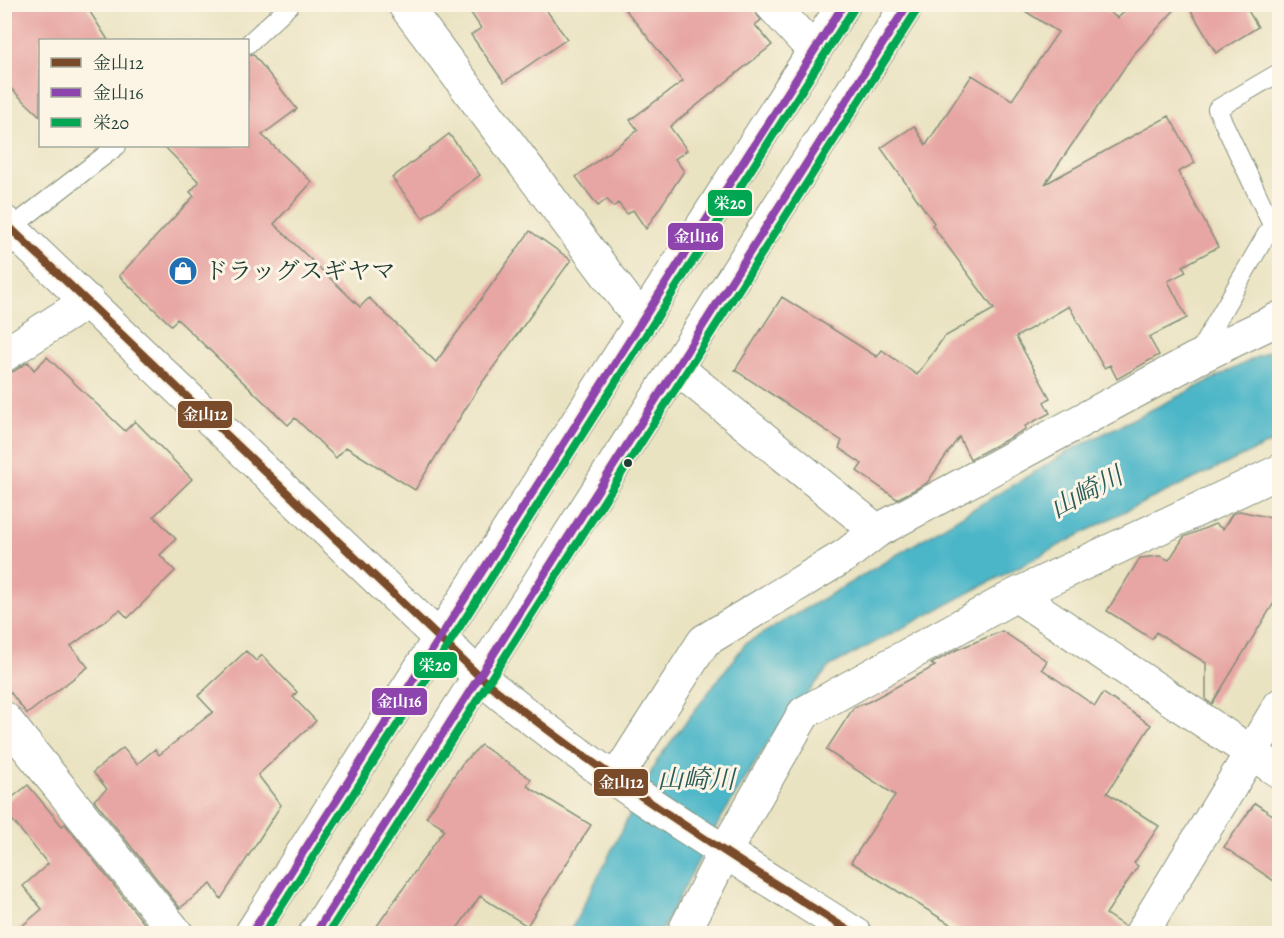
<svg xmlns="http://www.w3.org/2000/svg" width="1284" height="938" font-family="Alegreya,'Noto Serif JP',serif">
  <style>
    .water { fill: #4bb6c8; stroke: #357a7e; stroke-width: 1.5 }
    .building { fill: #e7a5a3 }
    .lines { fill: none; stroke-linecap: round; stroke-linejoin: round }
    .lane-casing { stroke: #84907b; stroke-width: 20 }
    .street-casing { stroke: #84907b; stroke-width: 35 }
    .secondary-casing { stroke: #84907b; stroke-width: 35 }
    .primary-casing { stroke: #84907b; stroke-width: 35 }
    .lane { stroke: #fff; stroke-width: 18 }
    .street { stroke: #fff; stroke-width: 33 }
    .secondary { stroke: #fff; stroke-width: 33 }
    .primary { stroke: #fff; stroke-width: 33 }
    .bus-1-casing { stroke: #fcf5e5; stroke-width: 12 }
    .bus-2-casing { stroke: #fcf5e5; stroke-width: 12 }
    .bus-3-casing { stroke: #fcf5e5; stroke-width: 12 }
    .bus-1 { stroke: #7a4b2a; stroke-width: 8 }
    .bus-2 { stroke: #8e44ad; stroke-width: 8 }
    .bus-3 { stroke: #00a651; stroke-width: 8 }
    .bus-dot { fill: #1f3d34; stroke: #fcf5e5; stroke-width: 2 }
    .labels { text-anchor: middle; stroke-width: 6; stroke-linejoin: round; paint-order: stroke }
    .poi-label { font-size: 24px; fill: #1f3d34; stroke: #fcf5e5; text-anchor: start }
    .water-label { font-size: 26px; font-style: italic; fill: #2a5b59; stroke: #fcf5e5 }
    .line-badge { stroke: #fcf5e5; stroke-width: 2 }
    .badge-label { font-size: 16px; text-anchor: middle; font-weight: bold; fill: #fff }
  </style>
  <rect width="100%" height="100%" fill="#fcf5e5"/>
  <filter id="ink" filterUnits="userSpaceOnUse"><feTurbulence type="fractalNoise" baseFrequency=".0167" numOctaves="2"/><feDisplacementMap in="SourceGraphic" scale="12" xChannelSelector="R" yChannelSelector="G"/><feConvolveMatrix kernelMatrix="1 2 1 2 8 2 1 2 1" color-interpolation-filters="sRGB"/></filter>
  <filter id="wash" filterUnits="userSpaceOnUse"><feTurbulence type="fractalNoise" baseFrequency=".008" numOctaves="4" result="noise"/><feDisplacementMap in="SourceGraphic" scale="24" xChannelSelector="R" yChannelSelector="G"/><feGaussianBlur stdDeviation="1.35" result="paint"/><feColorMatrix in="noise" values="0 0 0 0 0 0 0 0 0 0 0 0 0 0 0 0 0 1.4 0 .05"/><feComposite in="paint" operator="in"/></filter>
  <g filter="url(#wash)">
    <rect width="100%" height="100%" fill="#eae3c2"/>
    <path class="water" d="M1279 346V439L1119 514 830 666 769 741 721 818 660 933 569 934 658 759 746 643 855 580 1071 450Z"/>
    <g id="blocks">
      <path class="building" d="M4 4H85L108 40H40V116L4 82Z
        M465 4H542L567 39 504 82 471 35 481 28Z
        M621 4H753V9L761 20 755 25 772 45 670 127 687 150 675 159 684 171 646 229 633 210 627 214 618 203 613 207 607 199 598 206 576 177 638 130 630 120 683 81Z
        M1014 4H1097L1118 18 1131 4H1180L1133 55 1045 184 1169 116 1195 163 1178 172 1218 247 1183 266 1186 272 1168 281 1187 318 1149 337 1159 355 1117 379 1110 365 1104 368 1069 306 1016 337 1050 398 1044 402 1050 413 1025 426 1026 429 970 459 959 437 927 483 897 499 857 471 862 464 839 448 842 441 735 370 782 297 877 357 882 350 917 375 944 337 994 309 932 225 934 223 881 148 914 126 926 145 972 75 1012 100 1058 32Z
        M1187 4H1244L1258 27 1216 53Z
        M253 54 297 109 262 135 312 182 274 224 360 307 369 298 436 362 530 231 571 260 479 387 415 490 346 447 336 458 295 418 288 425 177 319 171 325 119 276 194 196 190 192 199 182 164 146H248V55Z
        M449 134 480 175 423 218 392 178Z
        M47 357 125 431 135 421 192 479 154 516 176 539 160 555 175 571 128 618 120 610 71 646 88 667 27 714 4 684V374L14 371 28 362 34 370Z
        M1240 511 1280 520V593L1212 704 1206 700V663L1156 632 1152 639 1107 611 1140 558 1160 556 1169 560 1184 537 1215 524 1223 529 1232 514Z
        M1002 631 1047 661 1042 669 1095 706 1103 693 1151 725 1107 793 1159 826 1134 863 1138 866 1106 914 1124 926 1122 933H964L851 862 895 795 826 750 854 707 868 702 935 666 931 664 956 650Z
        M246 651 256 661 262 655 297 692 293 697 316 721 258 775 281 805 221 899 211 884 180 908 94 800 107 789 93 772 123 748 137 764 155 749 159 755 213 712 198 696Z
        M481 745 531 779 527 786 591 825 527 926 480 896 454 933H372L444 830 441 828 443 827 426 817 462 764Z
        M28 785 62 826 65 824 151 932 149 933H14L42 909 23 886 48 864 4 810V804Z
        M1255 803 1280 820V885L1224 847Z"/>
    </g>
  </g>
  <g filter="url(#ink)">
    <use href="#blocks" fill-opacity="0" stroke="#84907b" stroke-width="1.5"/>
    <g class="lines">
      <g class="lane-casing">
        <path id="lane" d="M248 44 291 4
          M1272 225 1217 109 1280 72
          M11 228 117 146
          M1198 353 1272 225 1280 220"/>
      </g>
      <g class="street-casing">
        <path id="street" d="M404 4 642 321
          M771 4 814 51
          M4 355 88 301
          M677 368 877 531
          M1016 595 1280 772
          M4 718 177 934
          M615 780 704 641 846 555 877 531 1195 359 1280 318
          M683 934 725 851 804 713 1016 595 1280 471"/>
      </g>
      <g class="secondary-casing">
        <path id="secondary" d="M4 222 480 677C596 775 727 853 855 934
          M1141 934 1280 705"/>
      </g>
      <g class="primary-casing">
        <path id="primary" d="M251 934 844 4
          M315 934 908 4"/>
      </g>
      <use href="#lane" class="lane"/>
      <use href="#street" class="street"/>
      <use href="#secondary" class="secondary"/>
      <use href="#primary" class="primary"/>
      <g class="bus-1-casing">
        <path id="bus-1" d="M4 222 480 677C598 773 726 853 854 934"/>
      </g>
      <g class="bus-2-casing">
        <path id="bus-2" d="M251 934 844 4
          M315 934 908 4"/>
      </g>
      <g class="bus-3-casing">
        <path id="bus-3" d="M264 934 853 10
          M328 934 917 10"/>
      </g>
      <use href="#bus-1" class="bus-1"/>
      <use href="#bus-2" class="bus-2"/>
      <use href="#bus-3" class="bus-3"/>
    </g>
  </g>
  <defs>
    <g id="shop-disc" transform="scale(1.5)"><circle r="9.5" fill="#1f6fb2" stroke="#fcf5e5"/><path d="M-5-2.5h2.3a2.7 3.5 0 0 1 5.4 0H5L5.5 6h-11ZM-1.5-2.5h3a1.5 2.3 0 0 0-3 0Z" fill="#fff"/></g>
  </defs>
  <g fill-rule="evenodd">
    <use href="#shop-disc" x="183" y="271"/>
  </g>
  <circle class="bus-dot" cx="628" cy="463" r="5"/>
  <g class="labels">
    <g class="poi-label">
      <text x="204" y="279">ドラッグスギヤマ</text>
    </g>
    <g class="water-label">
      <text transform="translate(1086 492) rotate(-28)" y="9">山崎川</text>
      <text x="696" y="788">山崎川</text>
    </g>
  </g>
  <g class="line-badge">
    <rect x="707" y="189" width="46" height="28" rx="6" fill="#00a651"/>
    <rect x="667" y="222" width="57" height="29" rx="6" fill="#8e44ad"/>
    <rect x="177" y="400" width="56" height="29" rx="6" fill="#7a4b2a"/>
    <rect x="413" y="651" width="45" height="28" rx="6" fill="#00a651"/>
    <rect x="371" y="687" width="57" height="29" rx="6" fill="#8e44ad"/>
    <rect x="593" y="768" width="56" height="29" rx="6" fill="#7a4b2a"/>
  </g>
  <g class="badge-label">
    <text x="730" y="209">栄20</text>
    <text x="696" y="242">金山16</text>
    <text x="205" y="420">金山12</text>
    <text x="435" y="671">栄20</text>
    <text x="399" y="707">金山16</text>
    <text x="621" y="788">金山12</text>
  </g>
  <rect width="1284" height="938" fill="none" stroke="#fcf5e5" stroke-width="24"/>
  <rect x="39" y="39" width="210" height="108" fill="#fcf5e5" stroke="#a4ab9e" stroke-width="1.5"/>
  <rect x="51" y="58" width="30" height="9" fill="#7a4b2a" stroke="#a4ab9e" stroke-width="1.5"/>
  <text x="93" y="69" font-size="18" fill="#1f3d34">金山12</text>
  <rect x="51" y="88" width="30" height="9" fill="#8e44ad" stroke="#a4ab9e" stroke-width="1.5"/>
  <text x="93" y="99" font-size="18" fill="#1f3d34">金山16</text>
  <rect x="51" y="118" width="30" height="9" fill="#00a651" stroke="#a4ab9e" stroke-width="1.5"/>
  <text x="93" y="129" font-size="18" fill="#1f3d34">栄20</text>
</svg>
